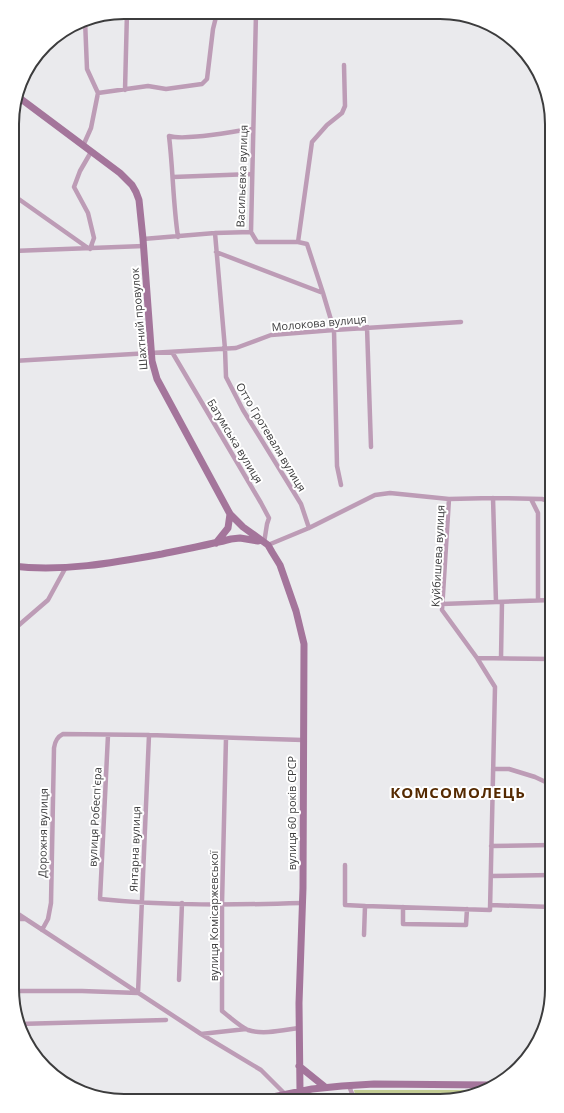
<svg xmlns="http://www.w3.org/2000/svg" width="564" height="1113" font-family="'Open Sans',sans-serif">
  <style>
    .green { fill: #c2cc93 }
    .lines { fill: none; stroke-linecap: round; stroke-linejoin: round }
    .street { stroke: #bd9cb6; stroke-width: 4.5 }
    .secondary { stroke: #a4759b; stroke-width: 7 }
    .labels { text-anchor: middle; stroke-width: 4; stroke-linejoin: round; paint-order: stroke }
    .street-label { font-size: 11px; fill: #3c3c3d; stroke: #fff }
    .district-label { font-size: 15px; font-weight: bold; letter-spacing: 1px; fill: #552a01; stroke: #fff }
    .rim { fill: none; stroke: #3c3c3d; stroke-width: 2 }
  </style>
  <rect width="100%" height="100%" fill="#eaeaed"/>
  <path class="green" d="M354 1090H483L476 1095 440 1101H356Z"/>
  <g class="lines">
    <path class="street" d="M85 20 87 69 98 93
      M125 90 127 12
      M83 146 91 128 98 93 148 86 166 89 202 84 207 79 213 29 217 13
      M173 177 252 174
      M13 195 88 248
      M251 232 257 242H298L307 244 323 293
      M215 233 225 349 226 377 243 410 301 504 309 528
      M178 237C173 203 173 169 169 136 186 141 233 131 253 129
      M143 239 215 233 251 232 256 13
      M298 242 312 142 327 125 342 113 345 106 344 65
      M90 249 94 238 88 213 74 187 80 171 91 152
      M13 251 144 246
      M216 252 323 293 334 330 337 466 341 485
      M367 327 371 447
      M172 352 261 503 269 518 267 524 264 543
      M13 361 236 348 271 335 334 330 461 322
      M493 498 496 602
      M449 499 493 498 542 499 552 502
      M531 499 538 513V600
      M268 545 309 528 375 495 390 493 449 499 442 610 477 658 495 687 490 910 365 906
      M442 604 552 600
      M12 631 48 600 66 567
      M477 658 552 659V657
      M501 658 502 602
      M108 735 100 899C167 906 235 905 302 903
      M226 738 222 904V1011C230 1017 239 1026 248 1030 263 1035 284 1030 299 1028
      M493 769H509L535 777 552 785
      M491 846 552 845
      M345 865V905L365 906 364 935
      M491 876 552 875
      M490 905 552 907
      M403 907V924L466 925 467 909
      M12 910 201 1034 246 1029
      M12 919H26
      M42 930 48 919 51 903 54 748C55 741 57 737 63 734L149 735 303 740
      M179 980 182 903
      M12 991H82L138 993 149 735
      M18 1024 166 1020
      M201 1034 261 1070 286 1095
      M349 1086 355 1101"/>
    <path class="secondary" d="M17 96 120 173 132 185 136 192 139 200 143 239 152 361 157 379 230 514 243 527 268 545 272 552 280 565 296 611 304 644 303 888 299 1003 300 1091
      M216 543 228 528 230 514
      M12 566C62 572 113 563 162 554 185 549 208 545 231 539L240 538 258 541
      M299 1066 325 1087
      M258 1100 312 1089 342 1086 374 1084 490 1085"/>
  </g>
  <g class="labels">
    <g class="street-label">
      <text transform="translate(242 176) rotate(-88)" y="4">Васильєвка вулиця</text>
      <text transform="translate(139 319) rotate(-95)" y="4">Шахтний провулок</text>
      <text transform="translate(319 323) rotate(-5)" y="4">Молокова вулиця</text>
      <text transform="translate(271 437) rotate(59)" y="4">Отто Гротеваля вулиця</text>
      <text transform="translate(235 441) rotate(59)" y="4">Батумська вулиця</text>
      <text transform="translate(438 556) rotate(-87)" y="4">Куйбишева вулиця</text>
      <text transform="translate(292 813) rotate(-90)" y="4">вулиця 60 років СРСР</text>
      <text transform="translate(95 817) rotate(-87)" y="4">вулиця Робесп'єра</text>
      <text transform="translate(43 833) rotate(-89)" y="4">Дорожня вулиця</text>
      <text transform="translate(135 849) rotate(-88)" y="4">Янтарна вулиця</text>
      <text transform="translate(214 916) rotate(-90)" y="4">вулиця Комісаржевської</text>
    </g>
    <g class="district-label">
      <text x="458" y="798">КОМСОМОЛЕЦЬ</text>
    </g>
  </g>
  <path d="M0 0H564V1113H0ZM124 19H440A105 105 0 0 1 545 124V989A105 105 0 0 1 440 1094H124A105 105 0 0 1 19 989V124A105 105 0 0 1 124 19Z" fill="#fff" fill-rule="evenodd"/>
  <path class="rim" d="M124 19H440A105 105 0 0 1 545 124V989A105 105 0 0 1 440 1094H124A105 105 0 0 1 19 989V124A105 105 0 0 1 124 19Z"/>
</svg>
